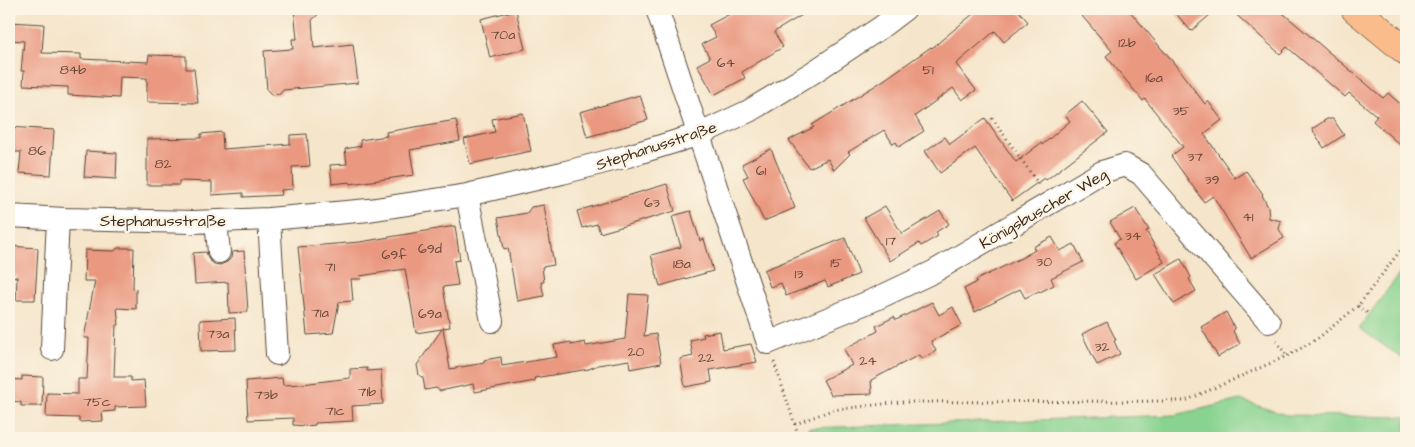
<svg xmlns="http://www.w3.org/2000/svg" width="1415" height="447" font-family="'Architects Daughter',sans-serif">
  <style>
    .green { fill: #88d390; stroke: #627e57 }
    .building { fill: #ea9880 }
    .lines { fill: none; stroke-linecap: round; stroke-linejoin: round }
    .minor-casing { stroke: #574638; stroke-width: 24 }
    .major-casing { stroke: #574638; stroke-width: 29 }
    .path { stroke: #574638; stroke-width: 3; stroke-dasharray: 1 4; stroke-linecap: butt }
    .minor { stroke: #fff; stroke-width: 22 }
    .major { stroke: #fabc8b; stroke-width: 28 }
    .labels { text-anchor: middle; stroke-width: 5; stroke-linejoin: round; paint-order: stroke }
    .number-label { font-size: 14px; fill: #674636 }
    .street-label { font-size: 16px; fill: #3b2a1e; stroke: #fcf5e5 }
  </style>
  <rect width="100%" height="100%" fill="#fcf5e5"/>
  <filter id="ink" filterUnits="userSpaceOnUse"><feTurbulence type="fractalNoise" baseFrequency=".02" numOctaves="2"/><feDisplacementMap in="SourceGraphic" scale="10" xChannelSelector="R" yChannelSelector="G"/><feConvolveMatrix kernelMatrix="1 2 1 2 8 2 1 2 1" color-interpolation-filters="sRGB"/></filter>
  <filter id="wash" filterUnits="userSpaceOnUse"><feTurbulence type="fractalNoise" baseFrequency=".0096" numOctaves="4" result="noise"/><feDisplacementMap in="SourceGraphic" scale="20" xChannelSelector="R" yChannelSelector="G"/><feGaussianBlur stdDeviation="1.12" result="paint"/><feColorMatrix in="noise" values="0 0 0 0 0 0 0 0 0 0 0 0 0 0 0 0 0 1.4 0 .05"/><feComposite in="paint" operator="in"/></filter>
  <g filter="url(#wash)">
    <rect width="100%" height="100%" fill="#f5e5ca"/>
    <path class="green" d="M1406 265V361L1359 328Z
      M1240 400 1286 415 1406 417V438H811L808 428 1175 415Z"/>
    <g id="blocks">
      <path class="building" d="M294 9H324L312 20 314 48 353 44 358 83 283 90 280 94 272 95 267 90 264 51 293 49 292 39H297Z
        M739 9H812L774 32 783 47 742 72 745 78 714 95 697 65 710 58 702 44 716 37 709 25Z
        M979 9H1017L1028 22 1004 42 995 31 956 64 976 90 962 100 953 88 915 116 924 131 899 147 896 142 893 144 884 130 848 152 850 154 834 170 828 159 809 168 789 140 814 127 812 125 881 82 931 47 932 48Z
        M1076 9H1128L1165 53H1166L1205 104 1208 101 1222 120 1204 134 1235 178 1246 171 1263 194 1262 195 1268 207 1269 218 1281 221 1279 229 1284 238 1251 258 1213 196 1204 202 1171 156 1183 147 1145 99 1143 101 1106 56 1112 51Z
        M1172 9H1217L1191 31Z
        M1230 9H1278L1383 98 1388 93 1406 109V150L1373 121 1377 116 1349 93 1345 97 1287 47 1280 54Z
        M516 10 525 49 490 58 481 19Z
        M9 22 44 24 42 53 81 54V59L148 62 149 55 186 56V69H194L198 103 147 102V78L120 77 119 98 68 95V87L23 85 24 71H21L24 41 9 40Z
        M640 95 648 120 587 137 580 112Z
        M1082 101 1108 132 1046 180 1044 178 1012 201 975 148 940 173 925 151 945 137 950 144 985 118 1016 162 1041 143 1042 145 1070 121 1065 115Z
        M523 113 531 151 470 164 464 139 495 132 492 119Z
        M1327 119H1333L1344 135 1324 148 1312 129Z
        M456 120 460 141 410 150 414 175 350 184V182L332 184 330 165 347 164 345 149 361 146 360 140 387 136 386 132Z
        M9 127 54 130 51 175 19 173 21 152H9Z
        M222 132 223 149 290 144V135L307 134 310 166 292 167 293 189 281 190 282 195 243 197V193L212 195V182L179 181V185H147V139L201 138V134Z
        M771 149 795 208 764 221 743 178 748 176 742 164Z
        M86 151 117 153 116 179 84 177Z
        M667 184 675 211 600 233 597 224 582 228 577 211Z
        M544 205 554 265 542 267 544 282H541L544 296 517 301 508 248 504 249 498 218 527 213 531 207Z
        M885 206 902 234 940 211 949 224 936 232 938 236 921 246 919 243 890 261 864 218Z
        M1135 208 1149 230 1146 231 1164 262 1136 279 1114 243 1120 239 1110 222Z
        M691 211 700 241 704 239 713 271 660 286 651 255 681 247 672 216Z
        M455 226 460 260 454 261 458 285 443 287 450 327 443 328 450 369 484 363V360L501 357 502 366 557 357 554 345 571 342V345L585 342 586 346 625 339 629 294 648 295 644 336 656 334 661 363 630 369 629 360 598 365 589 369 534 378 535 381 475 392 473 384 440 391 436 388 425 390 423 378 419 375 417 365 442 329 416 333 405 269 360 276 361 279H351L353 301 339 302 333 333 307 335 298 247 360 242Z
        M1052 237 1060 251 1074 244 1083 262 1051 278 1054 285 1040 292 1039 291 1025 298 1020 289 975 312 964 289 977 282 976 280 1023 257 1035 250 1033 247Z
        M845 238 859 274 828 287 825 281 786 296 781 283 770 287 764 270Z
        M9 246 38 248 35 300H16L17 277 9 276Z
        M118 248H134L133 288 136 289V309L117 308 119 325H116L114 377H131V381L144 380 146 406 115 407V411L102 412 103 421 79 422V418L46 417 47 393 78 394V379H87L89 338H84L95 281H84L85 250 114 251Z
        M244 251 248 312 229 313 228 282 195 284 193 253 206 252 209 260 214 264 220 265 227 262 231 258 232 252Z
        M1181 259 1191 277 1189 279 1196 291 1174 304 1155 274Z
        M932 302 939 315 953 307 962 325 931 341 936 351 921 359 919 355 871 380 872 394 831 395 823 380 852 365 844 349 878 331 876 326 894 317 896 320Z
        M1226 312 1235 329 1233 331 1240 344 1218 357 1201 327Z
        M235 318 236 350 201 351 200 320Z
        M1107 322 1116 340 1114 341 1120 354 1097 365 1082 334Z
        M720 331 723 349 751 344 757 362 710 370 712 382 685 387 680 359 693 356 690 340 704 337 703 334Z
        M367 368V371L381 370 383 404 352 406 353 421 315 423V425L305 426 293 425V418L248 420 246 381 282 378 283 385 302 384 350 378V369Z
        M22 376 43 377 42 406H21V402L9 401V379L22 380Z"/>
    </g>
  </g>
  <g filter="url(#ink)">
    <use href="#blocks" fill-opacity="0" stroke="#574638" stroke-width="1"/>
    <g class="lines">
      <g class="minor-casing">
        <path id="minor" d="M657 9 768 343 876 299 933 272 1102 172 1125 165 1141 174 1269 322
          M467 195 492 321
          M9 216 65 219 193 222 269 219 369 210 467 195 562 173 628 156 700 134 749 111 812 73 880 28 905 9
          M269 219 277 354
          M216 221 219 252
          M52 349 58 219"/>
      </g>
      <g class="major-casing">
        <path id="major" d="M1355 9 1406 51"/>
      </g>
      <path class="path" d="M992 118 1040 186
        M1358 306 1369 314
        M1276 341 1287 356
        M774 362 799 437
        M795 424 832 410 901 402 1185 401 1287 356 1317 339 1358 306 1406 243"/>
      <use href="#minor" class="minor"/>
      <use href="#major" class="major"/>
    </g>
  </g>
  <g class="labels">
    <g class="number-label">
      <text x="503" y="39">70a</text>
      <text x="1127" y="47">12b</text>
      <text x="726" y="67">64</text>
      <text x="73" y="74">84b</text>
      <text x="928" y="74">51</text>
      <text x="1154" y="82">16a</text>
      <text x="1181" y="115">35</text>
      <text x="37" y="155">86</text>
      <text x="1195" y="161">37</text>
      <text x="163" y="168">82</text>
      <text x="761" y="175">61</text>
      <text x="1212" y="184">39</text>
      <text x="652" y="207">63</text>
      <text x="1248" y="221">41</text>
      <text x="1133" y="240">34</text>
      <text x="891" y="245">17</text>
      <text x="430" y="253">69d</text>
      <text x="394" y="259">69f</text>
      <text x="1044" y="266">30</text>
      <text x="836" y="267">15</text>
      <text x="682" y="268">18a</text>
      <text x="330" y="271">71</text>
      <text x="799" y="278">13</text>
      <text x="320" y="317">71a</text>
      <text x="430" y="318">69a</text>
      <text x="218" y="338">73a</text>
      <text x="1102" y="351">32</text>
      <text x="636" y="356">20</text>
      <text x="706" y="362">22</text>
      <text x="868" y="365">24</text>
      <text x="367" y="396">71b</text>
      <text x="266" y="399">73b</text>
      <text x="97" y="406">75c</text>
      <text x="335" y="415">71c</text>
    </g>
    <g class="street-label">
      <text transform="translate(656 145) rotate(-18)" y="6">Stephanusstraße</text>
      <text transform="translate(1043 208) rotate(-30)" y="6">Königsbuscher Weg</text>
      <text x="163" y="226">Stephanusstraße</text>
    </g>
  </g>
  <rect width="1415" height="447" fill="none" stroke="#fcf5e5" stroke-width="30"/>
</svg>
